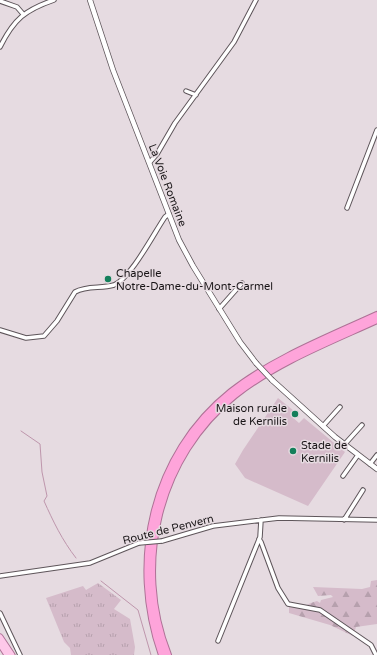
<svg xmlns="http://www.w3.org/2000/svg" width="377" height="655" font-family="'Varela Round',sans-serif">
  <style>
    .grass { fill: url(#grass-tufts) }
    .forest { fill: url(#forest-firs) }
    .pitch { fill: #d5bbca }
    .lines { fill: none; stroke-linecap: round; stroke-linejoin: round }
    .stream { stroke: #be96ac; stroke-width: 1 }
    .street-casing { stroke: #5e555a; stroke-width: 5.5 }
    .secondary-casing { stroke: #5e555a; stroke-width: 6 }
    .primary-casing { stroke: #ae7296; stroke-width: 7 }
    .highway-casing { stroke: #ae7296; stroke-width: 8 }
    .street { stroke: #fff; stroke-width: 3.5 }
    .secondary { stroke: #fff; stroke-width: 4.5 }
    .primary { stroke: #fec8e9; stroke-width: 5 }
    .highway { stroke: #fea4da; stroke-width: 6 }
    .street-bridge-casing { stroke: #5e555a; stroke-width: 5.5; stroke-linecap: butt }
    .secondary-bridge-casing { stroke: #5e555a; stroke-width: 6; stroke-linecap: butt }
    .street-bridge { stroke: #fff; stroke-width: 3.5 }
    .secondary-bridge { stroke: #fff; stroke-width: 4.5 }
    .poi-dot { fill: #147f5b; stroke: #e6dbe1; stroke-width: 1.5 }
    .labels { text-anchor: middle; stroke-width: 3; stroke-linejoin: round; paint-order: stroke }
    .street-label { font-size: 11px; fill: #191517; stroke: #e6dbe1 }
    .poi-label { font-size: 11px; fill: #191517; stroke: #e6dbe1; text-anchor: start }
  </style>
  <defs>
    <pattern id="grass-tufts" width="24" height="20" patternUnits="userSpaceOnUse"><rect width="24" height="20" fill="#d5bbca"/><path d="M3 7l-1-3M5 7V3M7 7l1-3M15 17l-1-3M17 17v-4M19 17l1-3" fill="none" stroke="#b6a0ad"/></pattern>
    <pattern id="forest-firs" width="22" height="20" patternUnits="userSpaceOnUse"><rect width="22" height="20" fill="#d5bbca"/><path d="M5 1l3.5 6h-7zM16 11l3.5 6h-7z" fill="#b6a0ad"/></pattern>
  </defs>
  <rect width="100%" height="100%" fill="#e6dbe1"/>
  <path class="grass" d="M98 583 121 600 114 609 130 619 135 647 134 655H71L70 648 64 642 46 598 83 586 86 590Z"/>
  <path class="forest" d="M377 580V624L356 627 353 636 330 625 289 613V607C306 608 303 605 317 601L320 603 321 600 333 597 331 595 318 596 313 587 362 589 370 587 371 581Z"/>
  <path class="pitch" d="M278 398 294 411 291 416 299 423 304 418 345 452 308 506 245 478 235 464 243 450Z"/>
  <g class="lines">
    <path class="stream" d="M21 431 40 444 42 472 47 496 44 501C53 521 62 540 76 558
      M101 581 138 610 151 655"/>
    <g class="street-casing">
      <path id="street" d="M0 1 17 7 23 14
        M0 47C14 19 25 10 54 0
        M186 91 196 95
        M150 162 157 154 175 123 234 42 256 0
        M347 208 377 130
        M219 309 242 283
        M0 330 26 338 44 336 57 321 75 292C87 285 101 289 114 285 131 278 154 233 165 217L169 214
        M323 426 340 407
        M344 445 362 425
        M370 464 377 455
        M343 476 358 455
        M344 520 363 490
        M259 539 261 542 278 588 288 604 320 610 371 645 376 655
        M162 541 213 526 279 518 377 520
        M0 576 90 563 139 543
        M0 613 20 655
        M218 641 260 537 261 520"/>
    </g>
    <g class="secondary-casing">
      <path id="secondary" d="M90 0 113 70 179 240 193 266 240 342 256 363
        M272 380 335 437 377 469"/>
    </g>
    <g class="primary-casing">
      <path id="primary" d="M0 637 12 655
        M0 644 7 655"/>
    </g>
    <g class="highway-casing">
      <path id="highway" d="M162 655C129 562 152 455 231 392 271 360 329 337 377 315
        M168 655C132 565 158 456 235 395 277 362 329 342 377 320"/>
    </g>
    <use href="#street" class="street"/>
    <use href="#secondary" class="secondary"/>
    <use href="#primary" class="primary"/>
    <use href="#highway" class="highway"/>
    <g class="street-bridge-casing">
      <path id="street-bridge" d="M139 543 162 541"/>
    </g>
    <g class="secondary-bridge-casing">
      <path id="secondary-bridge" d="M256 363 272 380"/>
    </g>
    <use href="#street-bridge" class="street-bridge"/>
    <use href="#secondary-bridge" class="secondary-bridge"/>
  </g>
  <g class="poi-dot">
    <circle cx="108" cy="279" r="4"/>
    <circle cx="295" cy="414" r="4"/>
    <circle cx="293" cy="451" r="4"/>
  </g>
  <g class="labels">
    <g class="street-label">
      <text transform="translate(168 185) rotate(69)" y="4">La Voie Romaine</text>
      <text transform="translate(168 529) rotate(-14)" y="4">Route de Penvern</text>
    </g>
    <g class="poi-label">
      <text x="116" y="277">Chapelle<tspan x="116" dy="13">Notre-Dame-du-Mont-Carmel</tspan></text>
      <text x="287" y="412" text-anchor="end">Maison rurale<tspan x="287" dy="13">de Kernilis</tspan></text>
      <text x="301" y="449">Stade de<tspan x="301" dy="13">Kernilis</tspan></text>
    </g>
  </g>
</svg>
